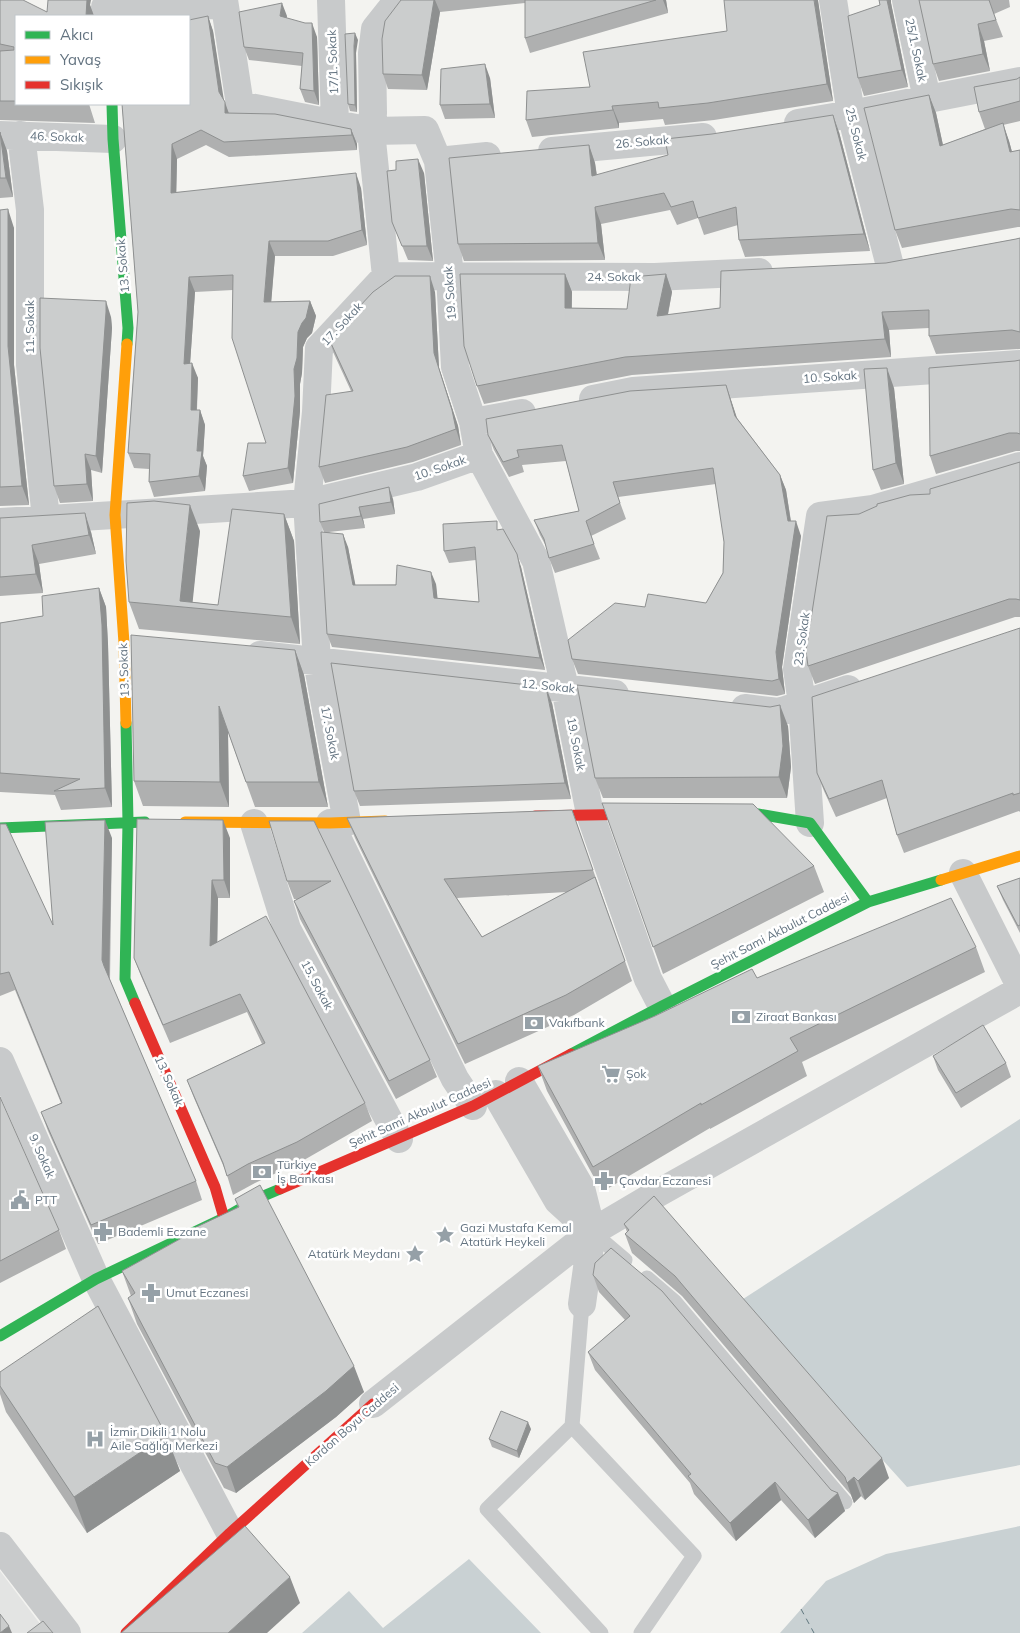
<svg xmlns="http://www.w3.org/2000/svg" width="1020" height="1633" font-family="Mulish,sans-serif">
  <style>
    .built { fill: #e3e4e3 }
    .water { fill: #c9d1d3 }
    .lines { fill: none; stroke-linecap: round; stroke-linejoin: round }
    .ferry { stroke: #5f767e; stroke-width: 1; stroke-dasharray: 6 5; stroke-linecap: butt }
    .lane { stroke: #c8cacb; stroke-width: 15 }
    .street { stroke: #c8cacb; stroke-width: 28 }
    .fast { stroke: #30b455; stroke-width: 11 }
    .slow { stroke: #ff9f0a; stroke-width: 11 }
    .jam { stroke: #e5322d; stroke-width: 11 }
    .wall { fill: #afb0b0; fill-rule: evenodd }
    .shaded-wall { fill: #8e9090 }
    .building { fill: #cbcdcd; stroke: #8e9090 }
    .labels { text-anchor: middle; stroke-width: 5; stroke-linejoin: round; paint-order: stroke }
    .street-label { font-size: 12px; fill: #637380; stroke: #fff }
    .poi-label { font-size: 12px; fill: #637380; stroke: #fff; text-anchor: start }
  </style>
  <rect width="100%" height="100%" fill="#f3f3f0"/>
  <path class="built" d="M0 1571 47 1633H0Z"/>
  <path class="water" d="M1020 1119V1465L907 1487 740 1301Z
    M1020 1526V1633H780L826 1581 886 1554Z
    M469 1559 541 1633H302L349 1591 383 1628Z"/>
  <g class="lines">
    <path class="ferry" d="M801 1609 814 1633"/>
    <path class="lane" d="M592 1232 625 1260
      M647 1278 675 1302 845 1502
      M582 1304 572 1426 487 1509 601 1633
      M572 1426 694 1556 641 1633"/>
    <path class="street" d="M224 0 240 105 371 131 425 130 438 161 487 156
      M331 0 335 124
      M833 0 851 114 890 266
      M906 0 927 99
      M105 7 224 5
      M798 123 851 114 1020 81
      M0 135 113 139
      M21 135 30 210V365L46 519
      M552 151 703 137
      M438 161 450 276 455 367 473 422
      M386 276 655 277 759 272
      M593 399 633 391 1020 364
      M479 455 536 561 565 688 590 814 648 979 662 1006
      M0 522 307 503 417 477 479 455 473 422 522 413
      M260 655 615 694
      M745 708 779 712 848 689
      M347 822 317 661 307 503 316 412 319 348 386 276 371 131 373 113 372 53 375 29 398 0
      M254 823 287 929 399 1139
      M330 823 455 1079 473 1106
      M810 823 802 704 797 669 820 516 873 509 1020 466
      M963 873 1020 986
      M0 1061 96 1279 230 1533
      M496 1094 558 1201 592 1232 581 1188 519 1081
      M582 1304 592 1232
      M373 1404 592 1232 653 1196 1020 990
      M0 1546 67 1633"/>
    <path class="fast" d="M112 104 113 139 128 328 127 344
      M126 723 128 822 125 979 135 1003
      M728 814H758L810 823 868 902
      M0 828 145 822
      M571 1054 662 1006 868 902 941 880
      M0 1336 96 1279 224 1218 261 1197 280 1189"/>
    <path class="slow" d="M126 723 124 643 115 515 127 344
      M185 822 330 823 385 821
      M941 880 1020 856"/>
    <path class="jam" d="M535 816 642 814
      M135 1003 215 1187 224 1218
      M280 1189 473 1106 571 1054
      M126 1633 230 1533 373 1404"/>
  </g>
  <path class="wall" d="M0 0 47 12 90 5 94 16H16V104H89L95 123 0 120Z
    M401 0H666L668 13 530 53 525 38V3L440 12 427 90 388 89 383 74Z
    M879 0H891V3L908 87 864 96 858 78 880 5Z
    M919 0H1009L1010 7 994 14 1003 37 984 41 990 71 939 81 933 64Z
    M818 2 833 101 714 120 665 125 663 119 619 123V128L532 137 526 120 590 87 727 31Z
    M208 16 213 31 223 100 229 113 351 129 357 144V150L229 157 206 145 177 159 176 192 361 188 367 245 333 256H275L271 302 310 301 316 316 312 333 307 338 303 347 302 373 300 384V411L293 483 249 491 243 476 266 443 233 290 195 292 190 364 198 378 197 410H200L205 425 203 456 207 466 205 491 154 497 149 482V469L134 468 128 453 138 312 122 104Z
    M287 16 286 18 317 37 319 105 305 102 300 89 302 66 249 60 244 47Z
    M358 40 356 53 357 112 350 111 348 104Z
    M1020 77V121L1003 125 1009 141 1012 152 1020 150V227H1018L902 248 895 230 929 95 936 113 943 145 985 129 979 112 1017 79Z
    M490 78 495 118 445 119 440 105Z
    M0 132 7 151 13 197 0 198Z
    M839 132 870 251 745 257 739 240 738 225 704 235 698 218 677 225 670 210 601 224 605 260 464 261 458 244 589 145 595 163 597 175Z
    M396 170 424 173 433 261 408 260 398 236 392 222Z
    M0 210 14 228V365L29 505 0 506Z
    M1020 238V349L936 354 929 336V328L889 330 891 357 632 375 484 404 477 386 565 274 572 292V308L627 309 666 274 672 292 668 315 720 308 886 263 1016 239Z
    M435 292 439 368 458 426 461 445 413 462 325 483 319 467 351 391 334 354 329 339Z
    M111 317 112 328 102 473 91 470 93 501 60 503 54 486Z
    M1020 360V451H1016L936 474 930 456 1015 361Z
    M726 385 737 418 780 475 786 490 791 521 801 536 782 667 785 694 777 696 578 674 572 659 645 607 706 603 723 573 724 542 716 484 618 497 626 519 591 536 600 559 555 573 549 558 547 548 540 535 534 520 579 511 566 461 522 465 524 472 509 477 494 450 488 435Z
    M894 388 904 484 881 490 873 470Z
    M1020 462V617H1015L815 684 808 666 859 514 930 494Z
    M393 499 395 514 363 519 365 528 329 532 348 547 355 585 436 584 437 598 479 602 476 560 449 563 444 551 500 529 521 567 545 670 332 647 327 634 324 532 320 522 319 504Z
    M284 514 294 541 300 644 139 629 129 602 200 531 192 602 218 605Z
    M0 518 91 532 96 554 39 564 43 593 0 596Z
    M99 588 106 607 108 644 112 807 61 810 55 795 0 792V623L43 616Z
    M1020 628V812L1019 811 904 853 897 835 887 798 836 817 824 791 817 773Z
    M295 650 304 675 328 807H255L228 732 229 807 143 806 134 781Z
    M552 703 571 799 360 806 354 791Z
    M788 726 791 767 787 798H603L595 778Z
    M602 803 814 866 824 892 663 974Z
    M572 810 632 981 574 1015 465 1064 355 838 347 818ZM567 892 482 937 457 898Z
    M314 821 430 1060 437 1077 396 1099 300 919 294 901 298 899H294L287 881Z
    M0 824 53 925 112 838 110 980 196 1181 202 1200 98 1244 48 1131 41 1112 61 1103 15 990 0 996Z
    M230 838V898H218L217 942 365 1103 372 1121 304 1160 255 1183 233 1195 226 1172 194 1098 187 1080 262 1044 247 1012 170 1043 141 976 134 958Z
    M1020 878V933L1003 900 997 886Z
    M976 947 985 972 802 1062 807 1076 710 1129V1128L602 1192 547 1091 538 1066 757 978Z
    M933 1056 1006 1063 1011 1077 961 1108 938 1070Z
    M0 1097 59 1230 66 1249 0 1283Z
    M235 1199 364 1392 336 1417 236 1493 224 1488 137 1324 128 1298 131 1296 122 1271 238 1207Z
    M624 1224 889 1478 865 1500 861 1496 854 1503 851 1495 682 1296 632 1253 625 1234 627 1232Z
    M593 1275 831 1490 838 1493 845 1511 815 1538 781 1500 736 1541 694 1494 690 1483 595 1370 588 1352 625 1320 599 1292Z
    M0 1372 166 1435 180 1471 87 1533 6 1412 0 1394Z
    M531 1429 519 1458 492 1447 489 1439Z"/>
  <path class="shaded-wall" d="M86 0H91L90 5 94 16H86Z
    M434 0H435L440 12 427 90 422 75Z
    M663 0H666L668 13Z
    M814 0H818L833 101 827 84Z
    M887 0H891V3L908 87 902 70Z
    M282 3 287 16 285 29 280 16Z
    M208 16 213 31 225 107 219 92Z
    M312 23 317 37 319 105 314 91Z
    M978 24 984 41 990 71 983 54Z
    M355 33 358 40 356 53 357 112 355 105 354 46Z
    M485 64 490 78 495 118 490 104Z
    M929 95 936 113 947 164 940 146Z
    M225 102 230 117 225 113Z
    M612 106 619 123V128L613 110Z
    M833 115 839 132 870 251 864 234Z
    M1003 123 1009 141 1017 170 1010 152Z
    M351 129 357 144V150L352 135Z
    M0 132 7 151 13 197 6 178Z
    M172 144 177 159 176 208 171 193Z
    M589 145 595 163 599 193 592 176Z
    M418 159 424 173 433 261 427 246Z
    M356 173 361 188 367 245 362 230Z
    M595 207 601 224 605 260 598 243Z
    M8 209 14 228V365L29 505 22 486 8 346Z
    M269 241 275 256 270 317 264 302Z
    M565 274 572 292 571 326 565 308Z
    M666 274 672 292 664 334 657 316Z
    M430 276 435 292 439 368 458 426 461 445 456 429 434 353Z
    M189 277 195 292 189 379 184 364Z
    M106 301 111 317 112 328 102 473 96 456Z
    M310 301 316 316 312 333 307 338 303 347 302 373 300 384V411L293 483 288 468 294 369 298 332Z
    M882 312 889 330 891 357 885 339Z
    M192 363 198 378 196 425 191 410Z
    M887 368 894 388 904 484 896 463Z
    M726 385 731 400 741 431 735 416Z
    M200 410 205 425 203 456 207 466 205 491 199 476 197 451Z
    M85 454 91 470 93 501 87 484Z
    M780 475 786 490 793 536 796 521 801 536 782 667 785 694 779 679 776 652 788 521Z
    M389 487 393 499 395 514 391 502Z
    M190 505 200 531 192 608 180 601Z
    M359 507 363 519 365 528 361 516Z
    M85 513 91 532 96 554 89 535Z
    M284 514 294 541 300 644 291 617Z
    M343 534 348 547 358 598 353 585Z
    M32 545 39 564 43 593 36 574Z
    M517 554 521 567 545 670 540 658Z
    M431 572 436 584 439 611 434 598Z
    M99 588 106 607 108 644 112 807 105 788Z
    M295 650 304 675 328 807 319 782Z
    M546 687 552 703 571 799 565 783Z
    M780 705 788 726 791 767 787 798 779 777Z
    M219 706 228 731 229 807 220 782Z
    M105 820 112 838 109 979 104 966 102 960Z
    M223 820 230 838V898L224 880Z
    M212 880 218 898 217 964 210 946Z
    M354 1366 364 1392 336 1417 236 1493 227 1467Z
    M528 1422 531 1429 519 1458 517 1451Z
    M166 1435 180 1471 87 1533 74 1497Z
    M882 1458 889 1478 865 1500 858 1481Z
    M854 1477 861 1496 854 1503 847 1483Z
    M775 1482 781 1500 736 1541 730 1523Z
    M838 1493 845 1511 815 1538 808 1520Z
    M290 1577 300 1603 267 1633H228Z
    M9 1626 12 1633H0Z"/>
  <path class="building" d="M0 0H23L47 12 48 0H87L86 16H16V101H0V51L14 50V47L0 44Z
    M401 0H434L422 75 383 74 382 39 385 21Z
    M525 0H656L525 38Z
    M724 0H814L827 84 708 103 659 108 658 102 612 106 613 110 526 120 527 91 590 87 583 52 727 31Z
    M879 0H887L902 70 858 78 848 16 880 5Z
    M919 0H989L996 20 978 24 983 54 933 64Z
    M282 3 280 16 305 23H312L314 91 300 89 303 53 244 47 239 12Z
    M208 16 219 92 225 102V113L275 114 351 129 352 135 224 142 201 130 172 144 171 193 356 173 362 230 328 241H269L264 302 310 301 306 318 302 323 298 332 297 358 294 369 295 396 288 468 243 476 248 443H266L232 338 233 275 189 277 184 364 192 363 191 410H200L197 451H202L199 476 149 482 150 454 128 453 138 312 122 104H189V20Z
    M355 33 354 46 355 105 348 104 345 34Z
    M485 64 490 104 440 105 441 69Z
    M1020 77V101L979 112 974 87 1017 79Z
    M929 95 940 146 1003 123 1010 152 1020 150V210L1011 209 895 230 864 108Z
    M833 115 864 234 739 240 736 207 698 218 693 201 671 207 664 193 595 207 598 243 458 244 449 158 589 145 592 176 668 155 665 139 712 134Z
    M0 132 6 178H0Z
    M418 159 427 246H402L392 222 387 171 396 170V161Z
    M8 209V346L22 486 0 487V210Z
    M1020 238V332L1012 330 929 336V310L882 312 885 339 625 357 477 386 464 346 460 274H565V308L627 309 631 277 666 274 657 316 720 308 721 271 886 263 1016 239Z
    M395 276H430L434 353 452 410 456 429 407 447 319 467 326 395 353 391 329 339 373 292Z
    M40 298 106 301V312L96 456 85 454 87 484 54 486 40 348Z
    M1020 360V434L1017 433H1009L930 456 929 368 1015 361Z
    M887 368 896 463 873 470 864 369Z
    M726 385 735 416 780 475 788 521H796L776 652 779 679 772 681 572 659 568 640 615 603 645 607 648 594 706 603 723 573 724 542 713 468 613 482 620 503 586 521 594 544 549 558 544 539 534 520 579 511 562 445 517 450 519 457 503 462 488 435 486 419 630 391Z
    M1020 462V600L1016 599H1009L808 666 806 651 827 516 859 514 877 506V504L910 495 930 494V489Z
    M389 487 391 502 359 507 361 516 320 522 319 504Z
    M154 501 190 505 180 601 218 605 232 509 284 514 291 617 129 602 126 561 127 503Z
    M85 513 89 535 32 545 36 574 0 577V518Z
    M497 521V530L503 529 517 554 540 658 327 634 321 532 343 534 353 585H396L397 565 431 572 434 598 479 602 475 547 444 551 443 524Z
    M99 588 102 625 105 788 54 791 80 779 0 773V623L43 616 42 596Z
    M1020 628V793L1013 795V793L897 835 882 780 829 799 817 773 812 697Z
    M131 635 295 650 319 782H246L219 706 220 782 134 781Z
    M331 663 546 687 565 783 354 791Z
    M577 685 770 707 780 705 783 746 779 777 595 778Z
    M602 803 753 804 814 866 653 947Z
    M572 810 593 870 444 879 482 937 595 877 625 961 566 995 458 1044 347 818Z
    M137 819 223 820 224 880H212L210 946 266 916 365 1103 297 1142 248 1164 227 1176 223 1163 187 1080 265 1043 240 994 163 1025 134 958Z
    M105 820 102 960 104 966 196 1181 91 1225 41 1112 62 1103 9 972 0 974V824H6L53 925 45 822Z
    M269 821H314L430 1060 389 1081 294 901 331 881H287Z
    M1020 878V925L1018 926 997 886Z
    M951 898 976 947 790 1038 798 1051 701 1105V1103L593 1167 538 1066 655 1016 752 969 757 978Z
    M983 1025 1006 1063 956 1093 933 1056Z
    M0 1097 59 1230 0 1261Z
    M260 1185 354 1366 326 1391 227 1467 215 1463 128 1298 135 1293 122 1271 189 1234 188 1231 239 1207 235 1199Z
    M654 1196 882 1458 858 1481 854 1477 847 1483 845 1477 675 1276 625 1234 629 1230 624 1224Z
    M611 1248 662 1291 831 1490 838 1493 808 1520 775 1482 730 1523 688 1476 691 1474 588 1352 630 1316 593 1275 595 1263Z
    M98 1306 166 1435 74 1497 0 1386V1372Z
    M501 1411 528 1422 517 1451 489 1439Z
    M245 1526 290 1577 228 1633H121Z
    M0 1614 9 1626 0 1633Z
    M43 1621 53 1633H27Z"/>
  <defs>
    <g id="bank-bare" transform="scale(1.5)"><path d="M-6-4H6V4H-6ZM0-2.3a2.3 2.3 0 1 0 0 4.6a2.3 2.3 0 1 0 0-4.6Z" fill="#95a0a7" stroke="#fff" stroke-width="2.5" paint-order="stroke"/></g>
    <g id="supermarket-bare" transform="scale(1.5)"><path d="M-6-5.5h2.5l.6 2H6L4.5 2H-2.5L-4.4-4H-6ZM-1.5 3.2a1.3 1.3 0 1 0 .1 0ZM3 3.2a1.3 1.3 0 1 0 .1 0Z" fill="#95a0a7" stroke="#fff" stroke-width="2.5" paint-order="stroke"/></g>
    <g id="pharmacy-bare" transform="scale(1.5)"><path d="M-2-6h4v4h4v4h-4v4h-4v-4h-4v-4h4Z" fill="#95a0a7" stroke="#fff" stroke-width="2.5" paint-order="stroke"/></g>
    <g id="civic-bare" transform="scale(1.5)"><path d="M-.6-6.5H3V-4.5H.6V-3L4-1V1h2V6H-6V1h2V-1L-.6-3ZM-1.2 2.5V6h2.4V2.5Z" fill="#95a0a7" stroke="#fff" stroke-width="2.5" paint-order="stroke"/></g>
    <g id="sight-bare" transform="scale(1.5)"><path d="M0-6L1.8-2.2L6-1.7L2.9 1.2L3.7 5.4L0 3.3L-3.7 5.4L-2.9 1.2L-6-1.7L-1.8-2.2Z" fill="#95a0a7" stroke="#fff" stroke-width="2.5" paint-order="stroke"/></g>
    <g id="hospital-bare" transform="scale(1.5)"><path d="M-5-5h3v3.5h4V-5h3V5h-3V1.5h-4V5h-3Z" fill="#95a0a7" stroke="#fff" stroke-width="2.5" paint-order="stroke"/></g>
  </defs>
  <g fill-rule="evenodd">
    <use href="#bank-bare" x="741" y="1017"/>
    <use href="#bank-bare" x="534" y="1023"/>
    <use href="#supermarket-bare" x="611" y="1074"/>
    <use href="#bank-bare" x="262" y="1172"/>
    <use href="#pharmacy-bare" x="604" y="1181"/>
    <use href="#civic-bare" x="20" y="1200"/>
    <use href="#pharmacy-bare" x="103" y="1232"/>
    <use href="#sight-bare" x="445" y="1235"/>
    <use href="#sight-bare" x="415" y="1254"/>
    <use href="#pharmacy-bare" x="151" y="1293"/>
    <use href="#hospital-bare" x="95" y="1439"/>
  </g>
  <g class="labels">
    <g class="street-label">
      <text transform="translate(916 50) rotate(78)" y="4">25/1. Sokak</text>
      <text transform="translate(333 62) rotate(-92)" y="4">17/1. Sokak</text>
      <text transform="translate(856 134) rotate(76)" y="4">25. Sokak</text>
      <text transform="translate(57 137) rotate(2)" y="4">46. Sokak</text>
      <text transform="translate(642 142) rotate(-5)" y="4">26. Sokak</text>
      <text transform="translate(123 266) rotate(-95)" y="4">13. Sokak</text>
      <text x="614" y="281">24. Sokak</text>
      <text transform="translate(450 293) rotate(-94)" y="4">19. Sokak</text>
      <text transform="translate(342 324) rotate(-47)" y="4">17. Sokak</text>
      <text transform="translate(30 327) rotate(-90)" y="4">11. Sokak</text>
      <text transform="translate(830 377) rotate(-4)" y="4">10. Sokak</text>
      <text transform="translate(440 468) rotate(-19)" y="4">10. Sokak</text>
      <text transform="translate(802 639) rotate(-82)" y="4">23. Sokak</text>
      <text transform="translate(124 670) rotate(-92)" y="4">13. Sokak</text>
      <text transform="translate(548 686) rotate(6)" y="4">12. Sokak</text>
      <text transform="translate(330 733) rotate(79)" y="4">17. Sokak</text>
      <text transform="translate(576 744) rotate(79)" y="4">19. Sokak</text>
      <text transform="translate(780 931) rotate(-27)" y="4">Şehit Sami Akbulut Caddesi</text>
      <text transform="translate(317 985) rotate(62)" y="4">15. Sokak</text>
      <text transform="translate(169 1081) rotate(66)" y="4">13. Sokak</text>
      <text transform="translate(420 1113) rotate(-24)" y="4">Şehit Sami Akbulut Caddesi</text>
      <text transform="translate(42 1156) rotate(66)" y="4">9. Sokak</text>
      <text transform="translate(352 1425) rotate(-41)" y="4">Kordon Boyu Caddesi</text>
    </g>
    <g class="poi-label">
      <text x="756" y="1021">Ziraat Bankası</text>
      <text x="549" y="1027">Vakıfbank</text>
      <text x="626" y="1078">Şok</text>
      <text x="277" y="1169">Türkiye<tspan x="277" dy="14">İş Bankası</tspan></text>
      <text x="619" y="1185">Çavdar Eczanesi</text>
      <text x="35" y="1204">PTT</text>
      <text x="460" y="1232">Gazi Mustafa Kemal<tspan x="460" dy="14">Atatürk Heykeli</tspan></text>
      <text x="118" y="1236">Bademli Eczane</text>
      <text x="400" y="1258" text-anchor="end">Atatürk Meydanı</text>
      <text x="166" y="1297">Umut Eczanesi</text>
      <text x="110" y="1436">İzmir Dikili 1 Nolu<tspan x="110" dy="14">Aile Sağlığı Merkezi</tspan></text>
    </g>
  </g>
  <rect x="15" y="15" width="175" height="90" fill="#ffffff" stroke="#c1c7cc"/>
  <rect x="25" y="31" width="25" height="8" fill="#30b455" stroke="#c1c7cc"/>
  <text x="60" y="40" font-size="15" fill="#637380">Akıcı</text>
  <rect x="25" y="56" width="25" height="8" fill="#ff9f0a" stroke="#c1c7cc"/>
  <text x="60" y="65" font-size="15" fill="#637380">Yavaş</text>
  <rect x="25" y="81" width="25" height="8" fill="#e5322d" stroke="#c1c7cc"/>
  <text x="60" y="90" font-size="15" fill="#637380">Sıkışık</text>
</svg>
